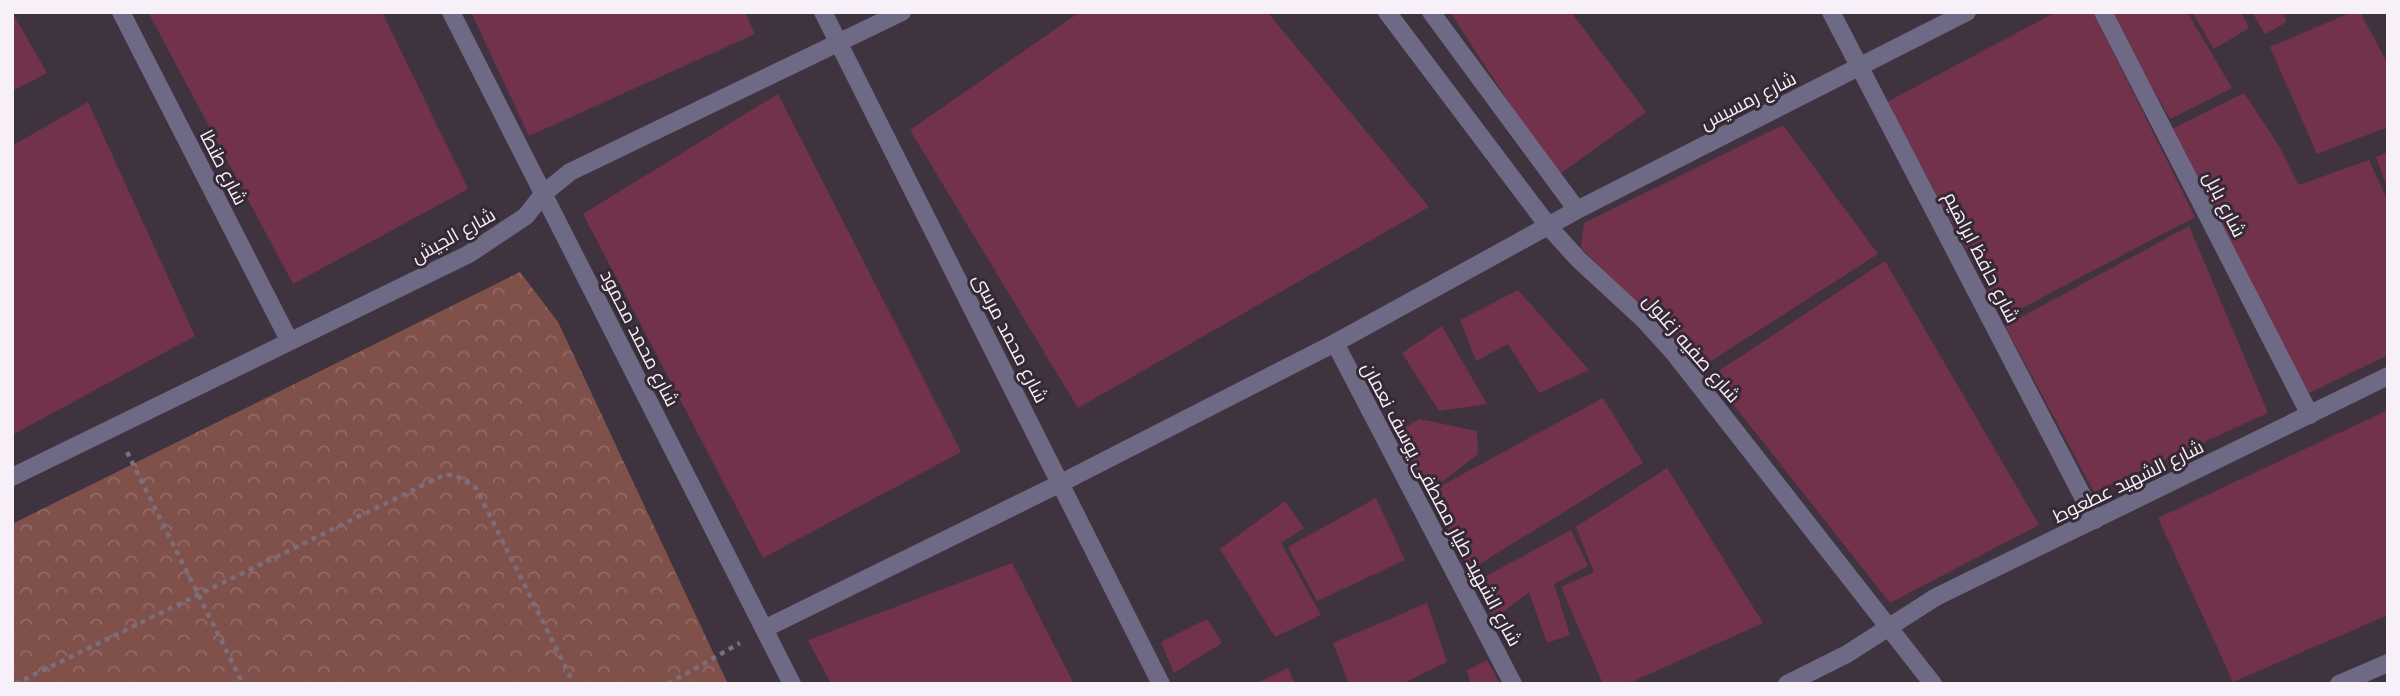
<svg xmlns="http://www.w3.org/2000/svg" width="2400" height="696" font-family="Mulish,Cairo,sans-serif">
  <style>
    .park { fill: url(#park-crowns) }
    .building { fill: #73324c }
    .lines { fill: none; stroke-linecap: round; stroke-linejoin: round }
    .path { stroke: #796e79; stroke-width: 4.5; stroke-dasharray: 5 5; stroke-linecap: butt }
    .service { stroke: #6e6985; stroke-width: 18 }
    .minor { stroke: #6e6985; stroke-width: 18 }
    .labels { text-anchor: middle; stroke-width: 6; stroke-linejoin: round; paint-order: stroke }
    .street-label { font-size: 19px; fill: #f8f0f8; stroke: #352935 }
  </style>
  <defs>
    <pattern id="park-crowns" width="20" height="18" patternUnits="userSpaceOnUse" patternTransform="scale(1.75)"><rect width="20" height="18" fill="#80514a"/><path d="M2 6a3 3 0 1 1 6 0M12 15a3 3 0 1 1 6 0" fill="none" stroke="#936a65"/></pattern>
  </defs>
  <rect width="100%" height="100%" fill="#3f333f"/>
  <path class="park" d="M520 272 558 322 728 684H12V524Z"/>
  <path class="building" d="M12 12 47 73 12 91Z
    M148 12H382L468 189 293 284Z
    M471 12H745L755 34 529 136Z
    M1080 12H1267L1429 207 1078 408 910 130Z
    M1450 12H1571L1646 112 1557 176Z
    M2056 12H2093L2195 217 2003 318 1887 102Z
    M2110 12H2187L2232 88 2170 119Z
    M2192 12H2241L2249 28 2214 49Z
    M2252 12H2282L2287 22 2265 34Z
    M2352 12H2360L2388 64V127L2317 154 2270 47Z
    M2244 93 2279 146 2299 185 2369 160 2388 201V355L2309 393 2170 130Z
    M778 94 961 452 763 558 583 214Z
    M88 102 195 336 12 435V146Z
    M1783 125 1878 254 1700 368 1581 248 1584 223Z
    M2388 152V187H2387L2376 157Z
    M2189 226 2268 413 2094 492 2005 326Z
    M1885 261 2039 525 1890 603 1711 376Z
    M1518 290 1589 370 1539 393 1508 344 1476 361 1460 320Z
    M1442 326 1487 404 1439 411 1402 353Z
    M1603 398 1643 463 1470 570 1426 494Z
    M2388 410V615L2233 682 2158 518Z
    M1419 419 1477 431 1478 454 1426 494 1395 434Z
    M1667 468 1763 623 1627 684H1603L1561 587 1594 572 1576 527Z
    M1376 498 1405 560 1317 601 1288 547Z
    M1285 501 1304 528 1281 543 1321 615 1275 637 1220 549Z
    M1571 530 1588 566 1554 584 1570 635 1547 643 1529 592 1493 620 1477 581Z
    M1012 563 1074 684H831L808 640Z
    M1427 603 1447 662 1402 684H1349L1333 643Z
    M1207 619 1222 643 1174 673 1161 642Z
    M1487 660 1500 684H1471L1467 670Z
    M1288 668 1295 684H1255Z"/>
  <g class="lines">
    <path class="path" d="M127 452 243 684
      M15 684 444 475H455L476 488 574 684
      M668 684 740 643"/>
    <path class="service" d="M2339 684 2388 663"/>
    <path class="minor" d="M121 12 289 340
      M451 12 792 684
      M823 12 1161 684
      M1387 12 1549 227 1579 260 1644 320 1674 353 1933 684
      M1431 12 1577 210
      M1831 12 2095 520
      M2103 12 2310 415
      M1335 343 1513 684
      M12 477 469 254 526 216 543 194 570 172 902 12
      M764 629 1061 483 1335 343 1577 210 1967 12
      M1787 684 1847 654 1936 597 2388 376"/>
  </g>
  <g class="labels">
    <g class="street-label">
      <text transform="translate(1748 100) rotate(-27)" y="7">شارع رمسيس</text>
      <text transform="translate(224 167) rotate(63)" y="7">شارع طنطا</text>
      <text transform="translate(2225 204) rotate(63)" y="7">شارع بابل</text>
      <text transform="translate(453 235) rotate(-29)" y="7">شارع الجيش</text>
      <text transform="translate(1982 257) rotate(63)" y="7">شارع حافظ ابراهيم</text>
      <text transform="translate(640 338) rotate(63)" y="7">شارع محمد محمود</text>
      <text transform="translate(1011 338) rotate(63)" y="7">شارع محمد مرسى</text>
      <text transform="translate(1692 348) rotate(49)" y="7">شارع صفيه زغلول</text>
      <text transform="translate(2128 481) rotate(-26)" y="7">شارع الشهيد عطعوط</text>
      <text transform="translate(1442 504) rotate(62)" y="7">شارع الشهيد طيار مصطفى يوسف نعمان</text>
    </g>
  </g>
  <rect width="2400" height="696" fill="none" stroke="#f8f0f8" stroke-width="28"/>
</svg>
